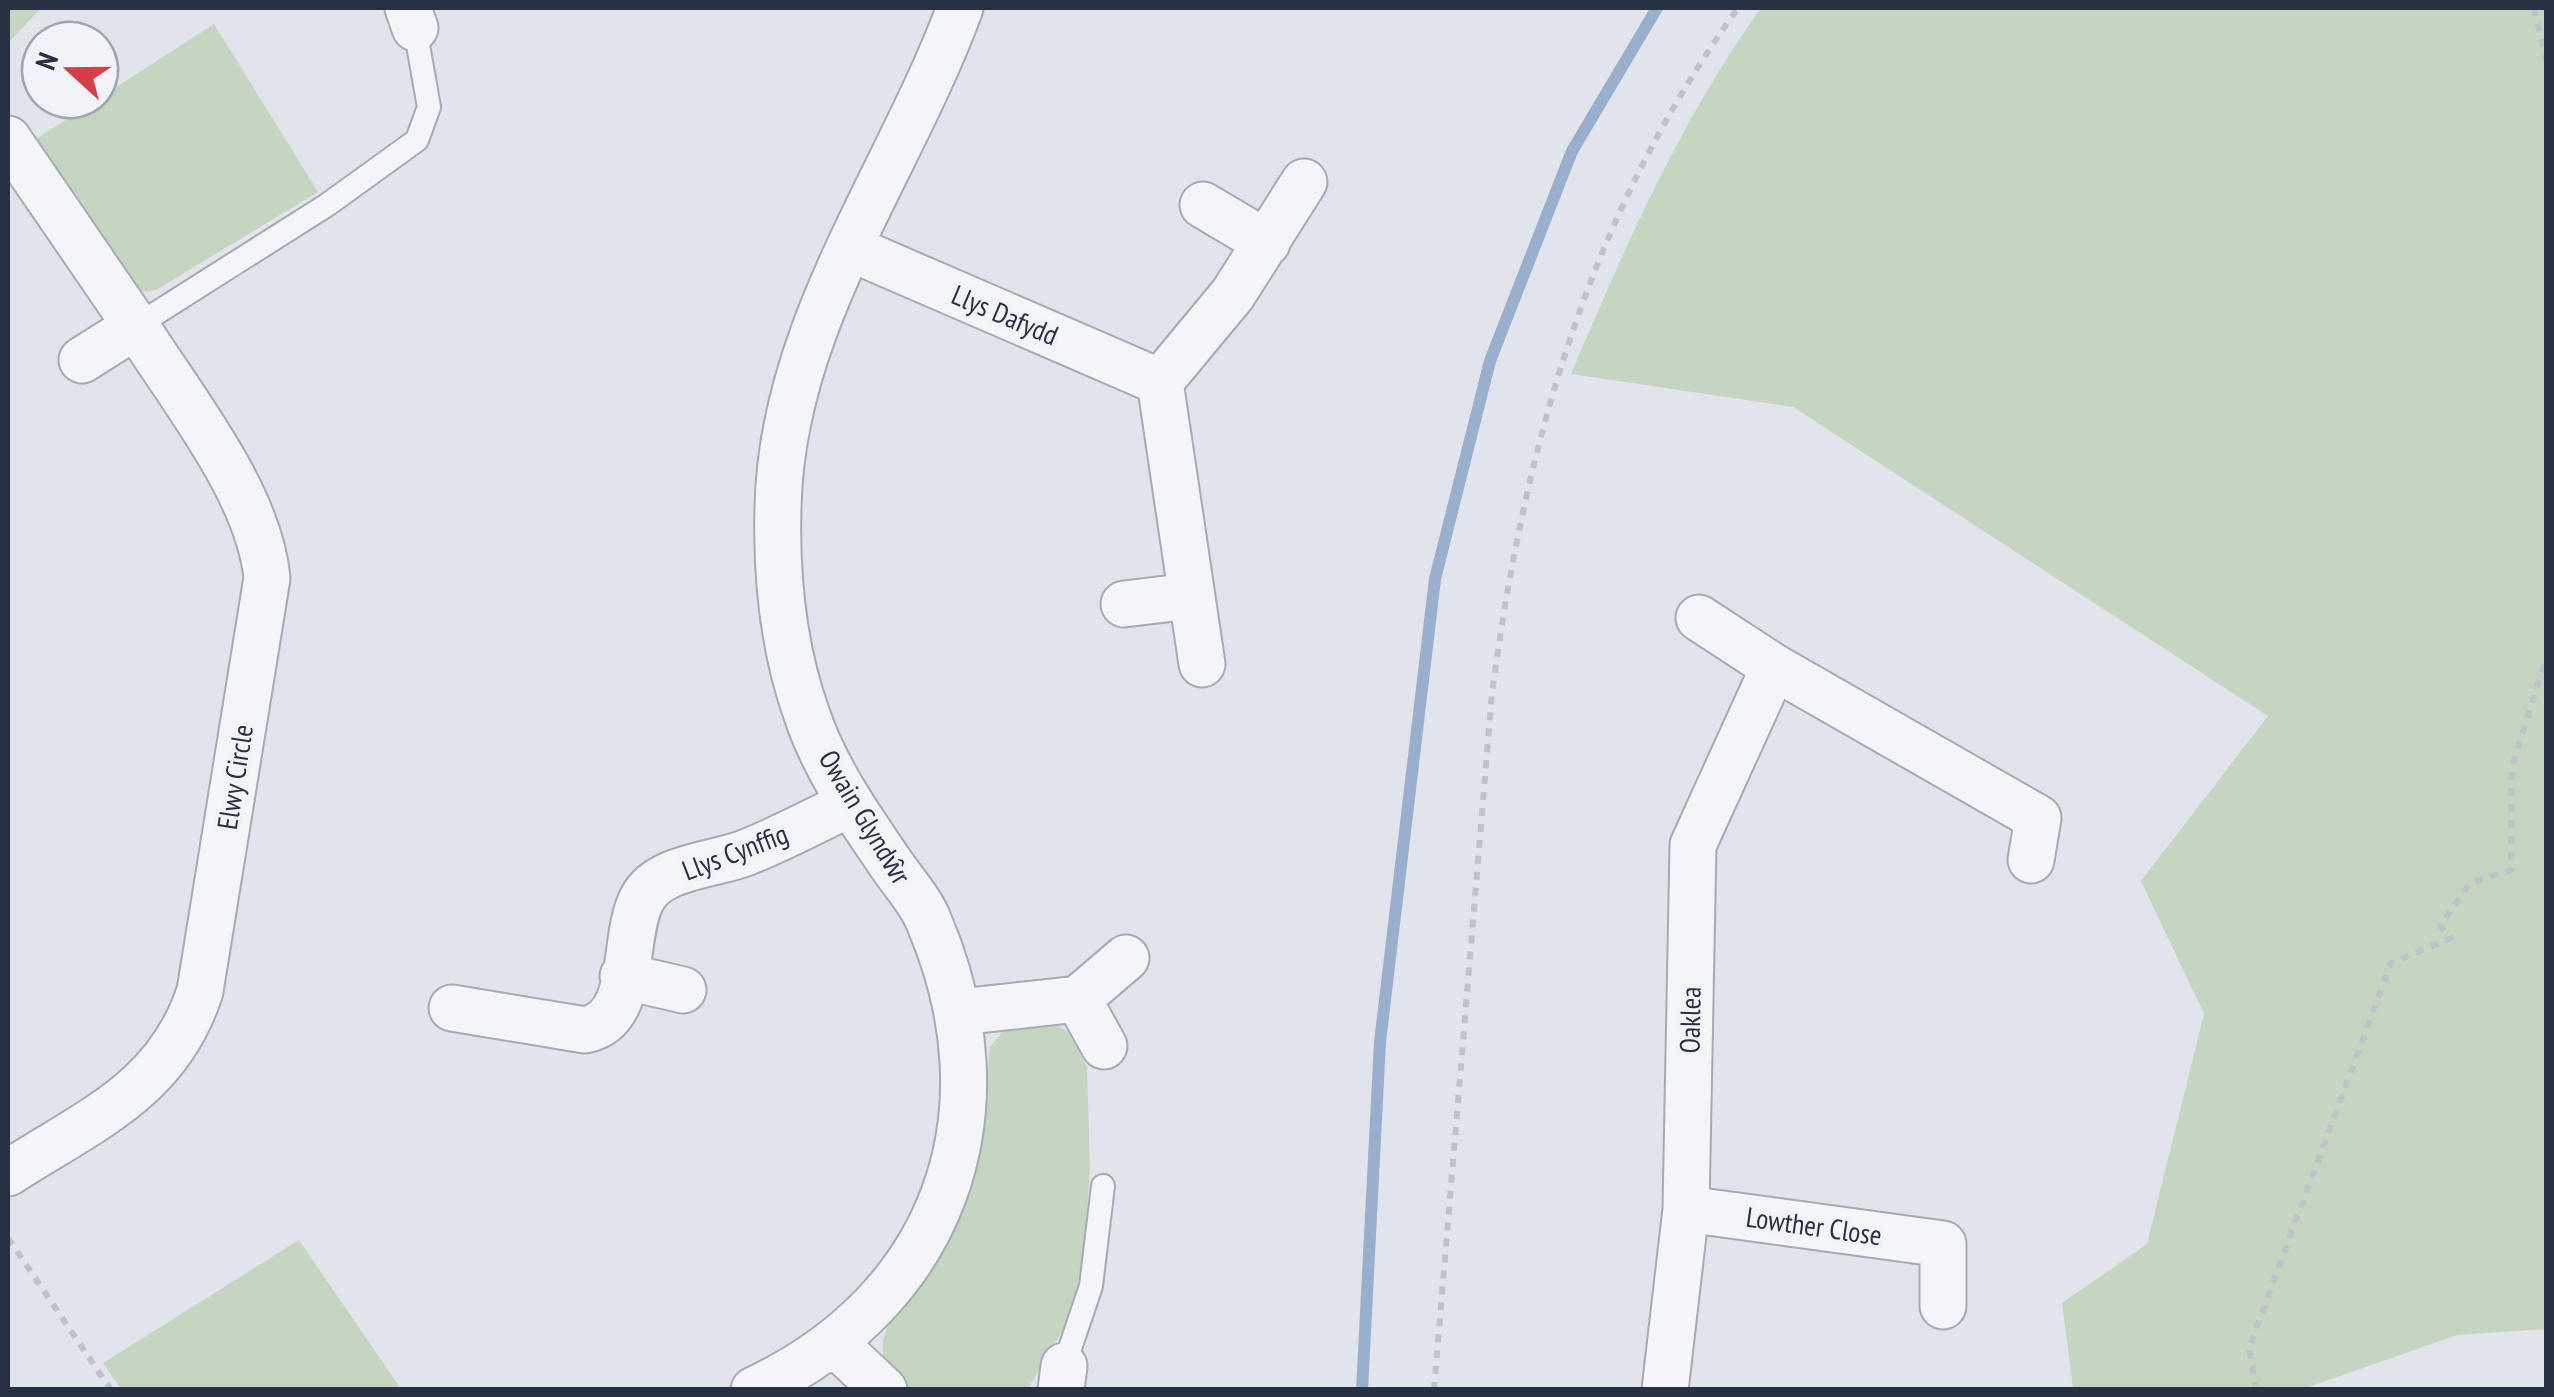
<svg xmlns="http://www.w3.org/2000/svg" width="2554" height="1397" font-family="'PT Sans Narrow',sans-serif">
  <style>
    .green { fill: #c5d5c2 }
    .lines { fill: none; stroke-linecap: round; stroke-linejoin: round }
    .stream { stroke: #9aaecd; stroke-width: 12 }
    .lane-casing { stroke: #a6aab5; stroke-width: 26 }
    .street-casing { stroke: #a6aab5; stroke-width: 49 }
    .path { stroke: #bfc2c9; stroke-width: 6; stroke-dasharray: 8 8; stroke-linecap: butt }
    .lane { stroke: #f4f5f8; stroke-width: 22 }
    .street { stroke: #f4f5f8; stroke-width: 45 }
    .labels { text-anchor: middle; stroke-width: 8; stroke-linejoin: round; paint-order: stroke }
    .street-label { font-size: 28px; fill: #283043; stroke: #f1f3f8 }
  </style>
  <rect width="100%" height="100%" fill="#e1e4eb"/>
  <path class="green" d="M8 8H41L8 43Z
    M1761 8H2546V1329L2457 1335 2303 1389H2073L2062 1303 2147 1244 2204 1014 2141 881 2268 716 1793 407 1571 374C1625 247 1680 121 1761 8Z
    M214 24 318 192 156 290 138 292 33 141Z
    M1048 1019 1068 1032 1087 1067 1090 1168 1085 1241 1073 1312 1028 1389H908L883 1363V1340L889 1322 924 1281 951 1236 966 1194 978 1152 990 1047 1004 1030 1029 1020Z
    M299 1240 401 1389H121L103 1363Z"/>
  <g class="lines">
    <path class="stream" d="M1362 1390 1380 1042 1435 579 1490 361 1572 151 1657 8"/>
    <g class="lane-casing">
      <path id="lane" d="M136 326 327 205 417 140 429 107 415 28
        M1064 1366 1091 1286 1103 1186"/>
    </g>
    <g class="street-casing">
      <path id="street" d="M408 8 415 28
        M8 139 136 326
        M1203 205 1267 243
        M850 248 1160 382
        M1124 604 1191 596
        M1699 618 1774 667
        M1202 664 1160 382 1233 294 1304 182
        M623 976 683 990
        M1078 999 1104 1046
        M452 1008 585 1030C639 1019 621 939 642 899 659 866 715 865 745 853 781 839 815 820 850 804
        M960 1012 1078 999 1126 958
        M8 1173C90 1120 168 1090 200 991L267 578C259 493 182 399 136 326L82 360
        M1686 1209 1943 1244V1306
        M834 1343 884 1390
        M754 1390C945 1300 1011 1114 929 922 921 901 903 882 891 864 859 817 825 769 807 715 783 648 776 580 778 508 781 326 899 173 960 8
        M1061 1390 1064 1366
        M1665 1390 1686 1209 1693 845 1774 667 2038 818 2031 860"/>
    </g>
    <path class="path" d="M2534 8 2546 61
      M8 1238 111 1390
      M1434 1390 1492 693C1525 445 1589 214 1738 8
      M2256 1390 2249 1348 2391 963 2451 938 2440 926 2470 883 2511 870 2512 767 2546 658"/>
    <use href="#lane" class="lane"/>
    <use href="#street" class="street"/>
  </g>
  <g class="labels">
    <g class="street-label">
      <text transform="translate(1005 315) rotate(23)" y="10">Llys Dafydd</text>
      <text transform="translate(235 777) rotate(-81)" y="10">Elwy Circle</text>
      <text transform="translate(865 817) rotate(59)" y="10">Owain Glyndŵr</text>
      <text transform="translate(735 852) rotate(-21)" y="10">Llys Cynffig</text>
      <text transform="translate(1690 1020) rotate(-89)" y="10">Oaklea</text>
      <text transform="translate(1814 1226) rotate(8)" y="10">Lowther Close</text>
    </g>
  </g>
  <rect width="2554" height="1397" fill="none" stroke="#283043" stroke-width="20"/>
  <g transform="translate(70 70) rotate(291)"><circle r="48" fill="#f1f3f8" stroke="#a1a5b0" stroke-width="2.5"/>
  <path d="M0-8L18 38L0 25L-18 38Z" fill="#d63f48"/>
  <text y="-15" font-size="28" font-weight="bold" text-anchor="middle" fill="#283043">N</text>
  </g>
</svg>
